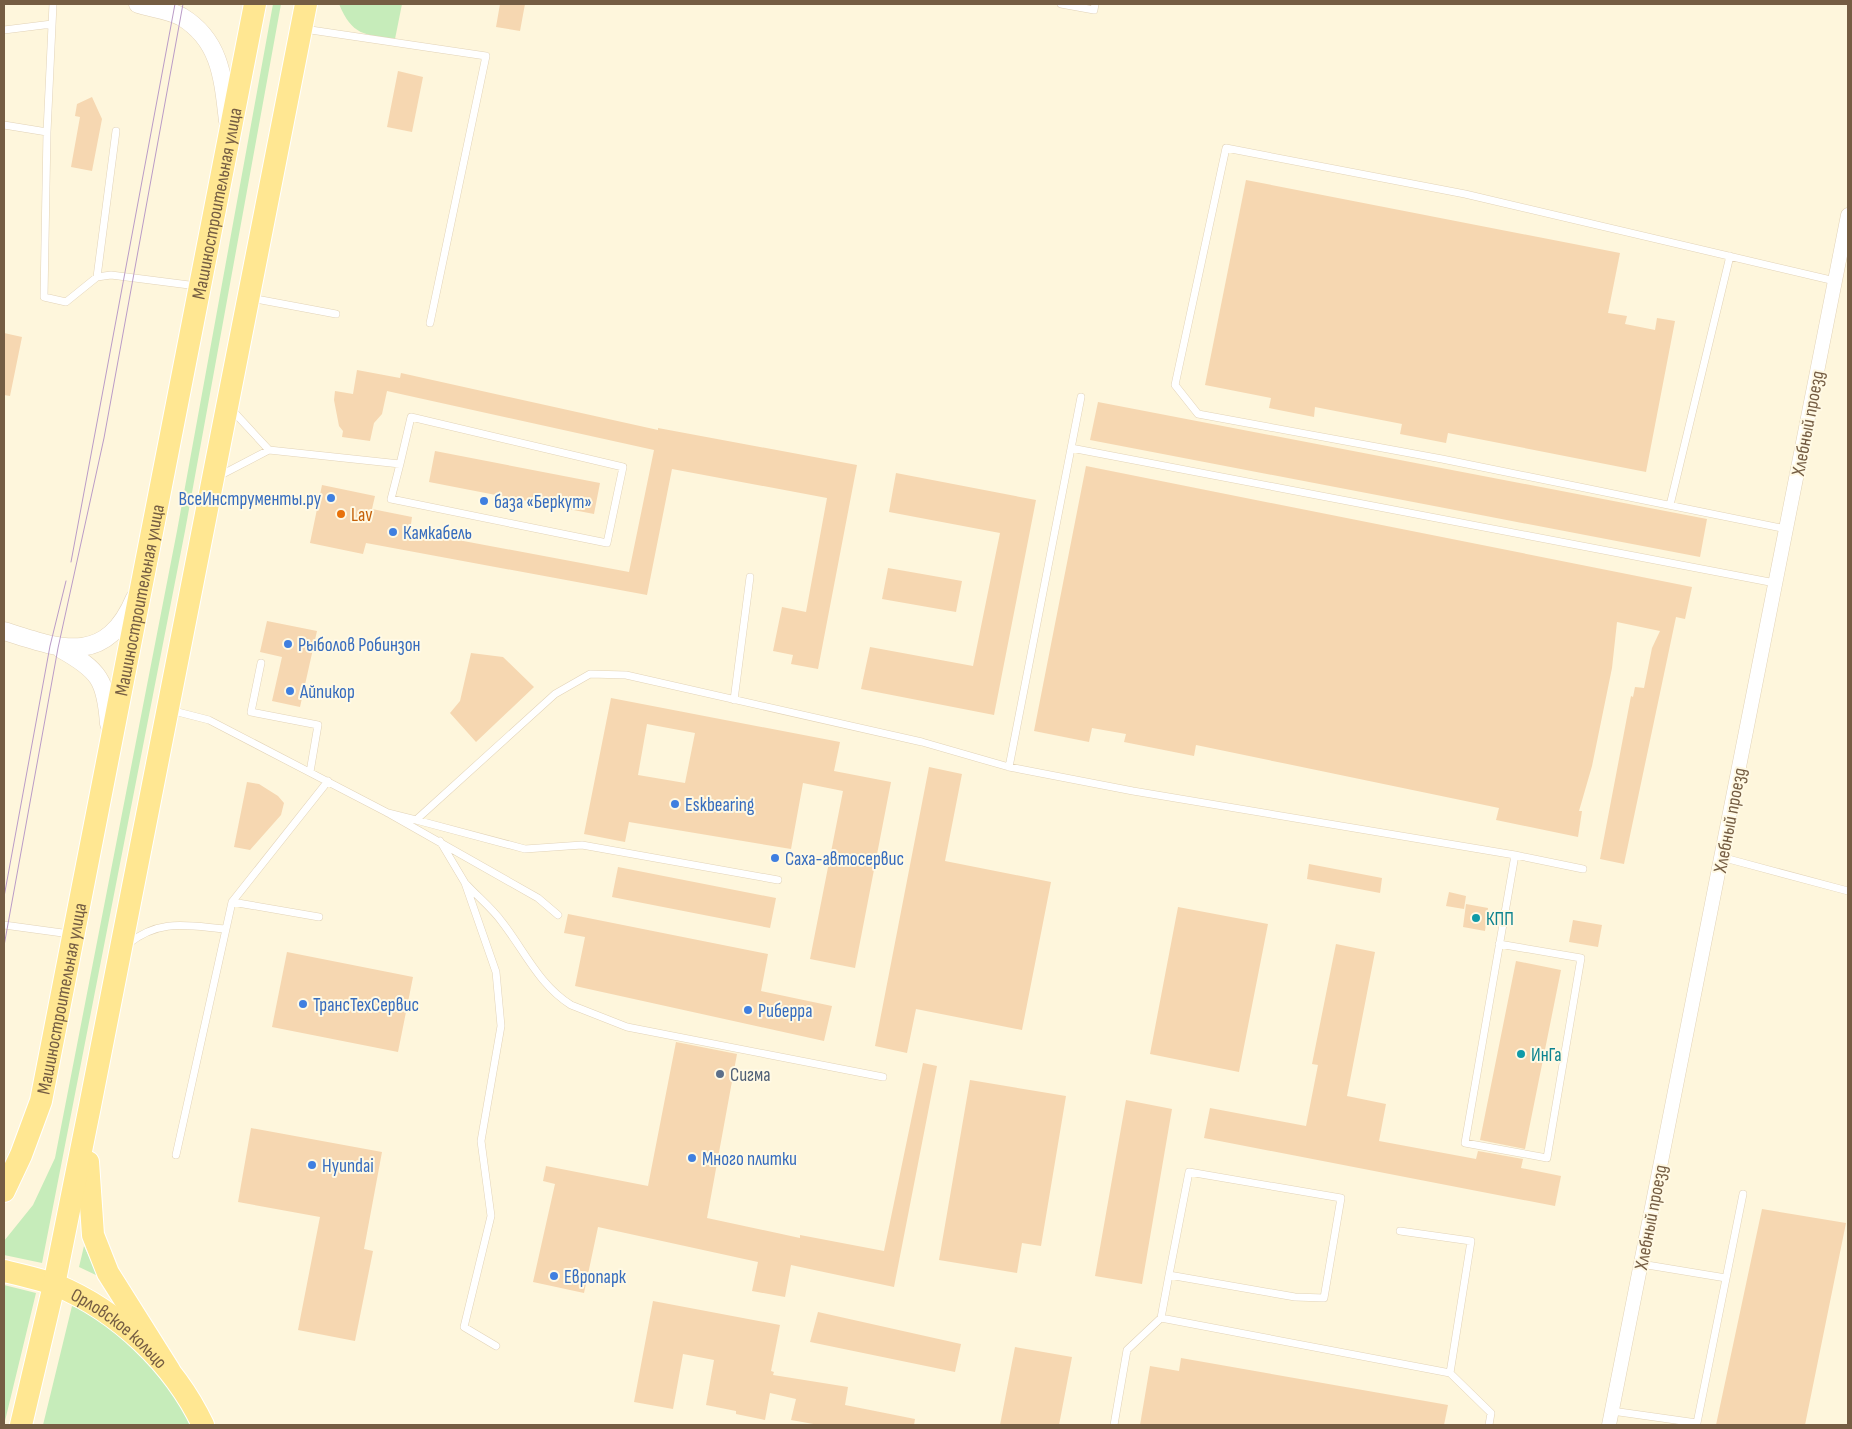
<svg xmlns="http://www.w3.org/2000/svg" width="1852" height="1429" font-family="'Sofia Sans Condensed',sans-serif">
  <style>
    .green { fill: #c6ecba }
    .building { fill: #f6d7b1; fill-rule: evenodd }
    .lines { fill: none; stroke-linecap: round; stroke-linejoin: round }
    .service-casing { stroke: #e2d3b8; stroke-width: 8 }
    .minor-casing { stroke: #e2d3b8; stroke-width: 15 }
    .tertiary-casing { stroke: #e2d3b8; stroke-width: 19 }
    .primary-casing { stroke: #fff; stroke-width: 24 }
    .service { stroke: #fff; stroke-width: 7 }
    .minor { stroke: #fff; stroke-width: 14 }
    .tertiary { stroke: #fff; stroke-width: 18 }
    .primary { stroke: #ffe792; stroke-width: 22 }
    .tram { stroke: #ba9bc7; stroke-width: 1 }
    .shop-dot { fill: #3f7fe0; stroke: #fff9e4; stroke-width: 2 }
    .food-dot { fill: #e8710a; stroke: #fff9e4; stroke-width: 2 }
    .culture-dot { fill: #0f9aa8; stroke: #fff9e4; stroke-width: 2 }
    .service-dot { fill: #5c6f8a; stroke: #fff9e4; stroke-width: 2 }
    .labels { text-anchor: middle; stroke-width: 4; stroke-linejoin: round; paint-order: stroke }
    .street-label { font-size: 19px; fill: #755d43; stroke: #fff9e4 }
    .shop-label { font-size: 19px; fill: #366cbe; stroke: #fff9e4; text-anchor: start }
    .food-label { font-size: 19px; fill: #c56008; stroke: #fff9e4; text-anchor: start }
    .culture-label { font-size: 19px; fill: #0d838f; stroke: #fff9e4; text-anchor: start }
    .service-label { font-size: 19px; fill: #4e5e75; stroke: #fff9e4; text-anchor: start }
  </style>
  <rect width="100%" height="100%" fill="#fef6dc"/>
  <path class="green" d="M273 4H281L185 531 42 1263 4 1255V1241L33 1205 55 1158 177 531Z
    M339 4H402L395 39C364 35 352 35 339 4Z
    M84 1246 98 1276 79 1267Z
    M4 1285 36 1293 4 1425Z
    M72 1306C80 1309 90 1312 97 1317 133 1341 174 1386 190 1425H43Z"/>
  <path class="building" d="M500 4H525L520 31 496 27Z
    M398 71 423 77 412 132 387 127Z
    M92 97 102 119 92 171 71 167 80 117 75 116 77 104Z
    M1246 180 1620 253 1608 313 1627 316 1625 324 1655 330 1657 318 1675 321 1646 472 1448 433 1446 443 1400 434 1402 424 1315 407 1314 417 1269 408 1271 398 1205 385Z
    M4 333 22 337 10 396 4 395Z
    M357 370 400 378 401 373 658 430V428L857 465 818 669 791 664 793 655 773 651 782 607 806 612 827 498 672 469 647 595 366 543 363 554 310 543 322 485 375 496 372 509 412 517 410 531 629 572 654 450 387 391 382 414 374 423 370 441 342 437 343 431 339 426 334 400 335 391 353 394Z
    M1098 402 1707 519 1700 557 1090 440Z
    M435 451 600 483 594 514 429 482Z
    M1086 466 1692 587 1685 619 1676 617 1624 864 1600 859 1631 696 1633 697 1635 687 1644 688 1652 648 1660 631 1617 622 1612 668 1592 766 1579 811H1582L1578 837 1496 820 1499 808 1196 745 1194 756 1124 742 1126 734 1092 728 1089 742 1034 731Z
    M896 473 1036 500 994 715 861 689 870 647 973 666 1000 533 889 512Z
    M888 568 962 581 956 612 882 599Z
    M267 621 317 631 300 707 272 701 282 657 260 652Z
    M471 653 503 657 534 687 476 742 450 713 460 701Z
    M611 698 840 742 834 771 891 782 855 968 810 959 843 791 803 783 791 849 629 822 625 842 584 834ZM647 724 695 733 685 783 638 775Z
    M929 767 962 774 945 861 1051 882 1022 1030 916 1009 907 1053 875 1046Z
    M247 782 259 784 278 796 284 803 281 815 250 850 234 847Z
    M1309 864 1382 878 1380 893 1307 879Z
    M618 867 776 898 770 928 612 897Z
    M1449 892 1466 896 1464 909 1446 906Z
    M1466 904 1488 908 1485 931 1463 927Z
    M1178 907 1268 924 1239 1072 1150 1054Z
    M568 914 768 954 761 991 832 1006 824 1041 575 986 585 937 564 933Z
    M1573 920 1602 925 1598 947 1569 942Z
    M1336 944 1375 952 1347 1096 1386 1104 1379 1141 1476 1159 1478 1151 1523 1159 1521 1168 1561 1176 1555 1206 1204 1138 1210 1108 1306 1126 1318 1065 1312 1064Z
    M287 952 413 977 398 1052 272 1027Z
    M1516 961 1561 970 1525 1149 1480 1140Z
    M676 1042 737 1054 707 1218 800 1238V1235L884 1251 923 1063 937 1066 894 1287 791 1265 785 1297 752 1291 758 1262 598 1227 584 1293 533 1282 555 1184 543 1181 546 1166 648 1186Z
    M970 1080 1066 1096 1041 1246 1022 1243 1017 1273 939 1260Z
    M1126 1100 1172 1109 1142 1284 1095 1276Z
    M251 1128 382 1152 364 1249 373 1251 355 1341 298 1330 320 1217 238 1202Z
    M1762 1209 1846 1223 1805 1425H1716Z
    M653 1301 780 1325 771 1371 774 1372 773 1375 848 1387 845 1405 915 1419 914 1425H819L791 1420 796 1399 770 1393 765 1420 736 1414V1411L706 1405 714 1360 683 1354 673 1409 634 1402Z
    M818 1312 961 1344 955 1372 810 1342Z
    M1015 1347 1072 1357 1059 1425H1000Z
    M1181 1358 1448 1405 1444 1425H1140L1150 1366 1179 1371Z"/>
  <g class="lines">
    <g class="service-casing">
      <path id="service" d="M53 4 47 132 44 297 66 302 97 277 111 275 197 286
        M1061 4 1094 10 1095 4
        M304 29 486 56 430 323
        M4 30 52 24
        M4 125 47 132
        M97 277 116 131
        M251 298 336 314
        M232 410 269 450
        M1071 448 1775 583
        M219 476 269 450 400 464 411 417 623 467 607 543 391 499 400 464
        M1670 505 1730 256
        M1786 529 1442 459 1198 414 1175 385 1226 148 1465 194 1835 281
        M261 663 251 712 318 725 310 772
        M734 700 750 577
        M170 710 209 720 388 813 538 898 558 915
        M1009 767 1081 397
        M388 813 416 820 555 694 590 674 626 675 922 742 1009 767 1133 791 1515 855 1583 869
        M416 820 525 849 582 845 778 880
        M440 841 465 883 496 972 501 1026 481 1141 491 1216 464 1327 496 1346
        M1721 857 1848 891
        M467 885C478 897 492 908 502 922 524 950 539 985 571 1005L627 1027 883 1077
        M232 902 319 917
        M4 925 70 934
        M128 944C160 918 188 926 226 929
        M1499 944 1581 958 1547 1158 1465 1143 1515 855
        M176 1155 232 902 328 781
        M1400 1231 1471 1241 1450 1373
        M1641 1264 1726 1278
        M1161 1318 1169 1275 1189 1172 1341 1198 1324 1298 1295 1297 1169 1275
        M1612 1411 1697 1423V1425
        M1697 1423 1743 1194
        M1114 1425 1127 1350 1161 1318 1450 1373 1491 1413 1489 1425"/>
    </g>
    <g class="minor-casing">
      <path id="minor" d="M1609 1425 1848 215"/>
    </g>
    <g class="tertiary-casing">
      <path id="tertiary" d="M138 4C151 8 170 10 182 17 221 41 223 79 228 121
        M4 631C60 649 106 667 135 598
        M61 649C99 670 106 680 109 724"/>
    </g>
    <g class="primary-casing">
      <g id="primary">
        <path d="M88 1162 93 1235 108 1273 169 1370"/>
        <path id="s1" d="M4 1191 21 1155 41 1101 255 4"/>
        <path id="s2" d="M4 1271C21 1275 39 1279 56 1285 119 1311 174 1364 203 1425"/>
        <path d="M21 1425 54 1285 90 1106 306 4"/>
      </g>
    </g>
    <use href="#service" class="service"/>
    <use href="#minor" class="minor"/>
    <use href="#tertiary" class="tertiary"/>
    <use href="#primary" class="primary"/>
    <path class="tram" d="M71 562 175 4
      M4 897 50 646 66 581
      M4 946 58 648 104 438 183 4"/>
  </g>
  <g class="shop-dot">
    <circle cx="331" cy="498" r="5"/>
    <circle cx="484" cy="501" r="5"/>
    <circle cx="393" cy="532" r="5"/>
    <circle cx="288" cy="644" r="5"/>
    <circle cx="290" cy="691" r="5"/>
    <circle cx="675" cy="804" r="5"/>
    <circle cx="775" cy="858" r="5"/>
    <circle cx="303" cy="1004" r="5"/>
    <circle cx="748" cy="1010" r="5"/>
    <circle cx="692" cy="1158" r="5"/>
    <circle cx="312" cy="1165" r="5"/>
    <circle cx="554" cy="1276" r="5"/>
  </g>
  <circle class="food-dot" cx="341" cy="514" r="5"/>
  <g class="culture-dot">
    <circle cx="1476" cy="918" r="5"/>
    <circle cx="1521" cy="1054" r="5"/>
  </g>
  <circle class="service-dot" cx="720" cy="1074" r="5"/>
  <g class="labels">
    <g class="street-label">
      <text dy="7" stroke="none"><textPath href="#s1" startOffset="1012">Машиностроительная улица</textPath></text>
      <text transform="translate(1807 423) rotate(-79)" y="7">Хлебный проезд</text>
      <text dy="7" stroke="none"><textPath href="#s1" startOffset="608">Машиностроительная улица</textPath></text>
      <text transform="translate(1729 820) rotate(-79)" y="7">Хлебный проезд</text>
      <text dy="7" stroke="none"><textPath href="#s1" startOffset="202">Машиностроительная улица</textPath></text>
      <text transform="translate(1650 1217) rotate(-79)" y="7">Хлебный проезд</text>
      <text dy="7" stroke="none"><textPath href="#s2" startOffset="131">Орловское кольцо</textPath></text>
    </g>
    <g class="shop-label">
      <text x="321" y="505" text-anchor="end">ВсеИнструменты.ру</text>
      <text x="494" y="508">база «Беркут»</text>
      <text x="403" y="539">Камкабель</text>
      <text x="298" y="651">Рыболов Робинзон</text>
      <text x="300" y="698">Айпикор</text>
      <text x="685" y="811">Eskbearing</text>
      <text x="785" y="865">Саха-автосервис</text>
      <text x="313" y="1011">ТрансТехСервис</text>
      <text x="758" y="1017">Риберра</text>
      <text x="702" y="1165">Много плитки</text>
      <text x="322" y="1172">Hyundai</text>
      <text x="564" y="1283">Европарк</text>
    </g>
    <g class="food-label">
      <text x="351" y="521">Lav</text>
    </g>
    <g class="culture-label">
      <text x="1486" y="925">КПП</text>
      <text x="1531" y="1061">ИнГа</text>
    </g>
    <g class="service-label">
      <text x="730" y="1081">Сигма</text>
    </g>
  </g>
  <rect width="1852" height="1429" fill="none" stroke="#755d43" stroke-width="10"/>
</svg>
